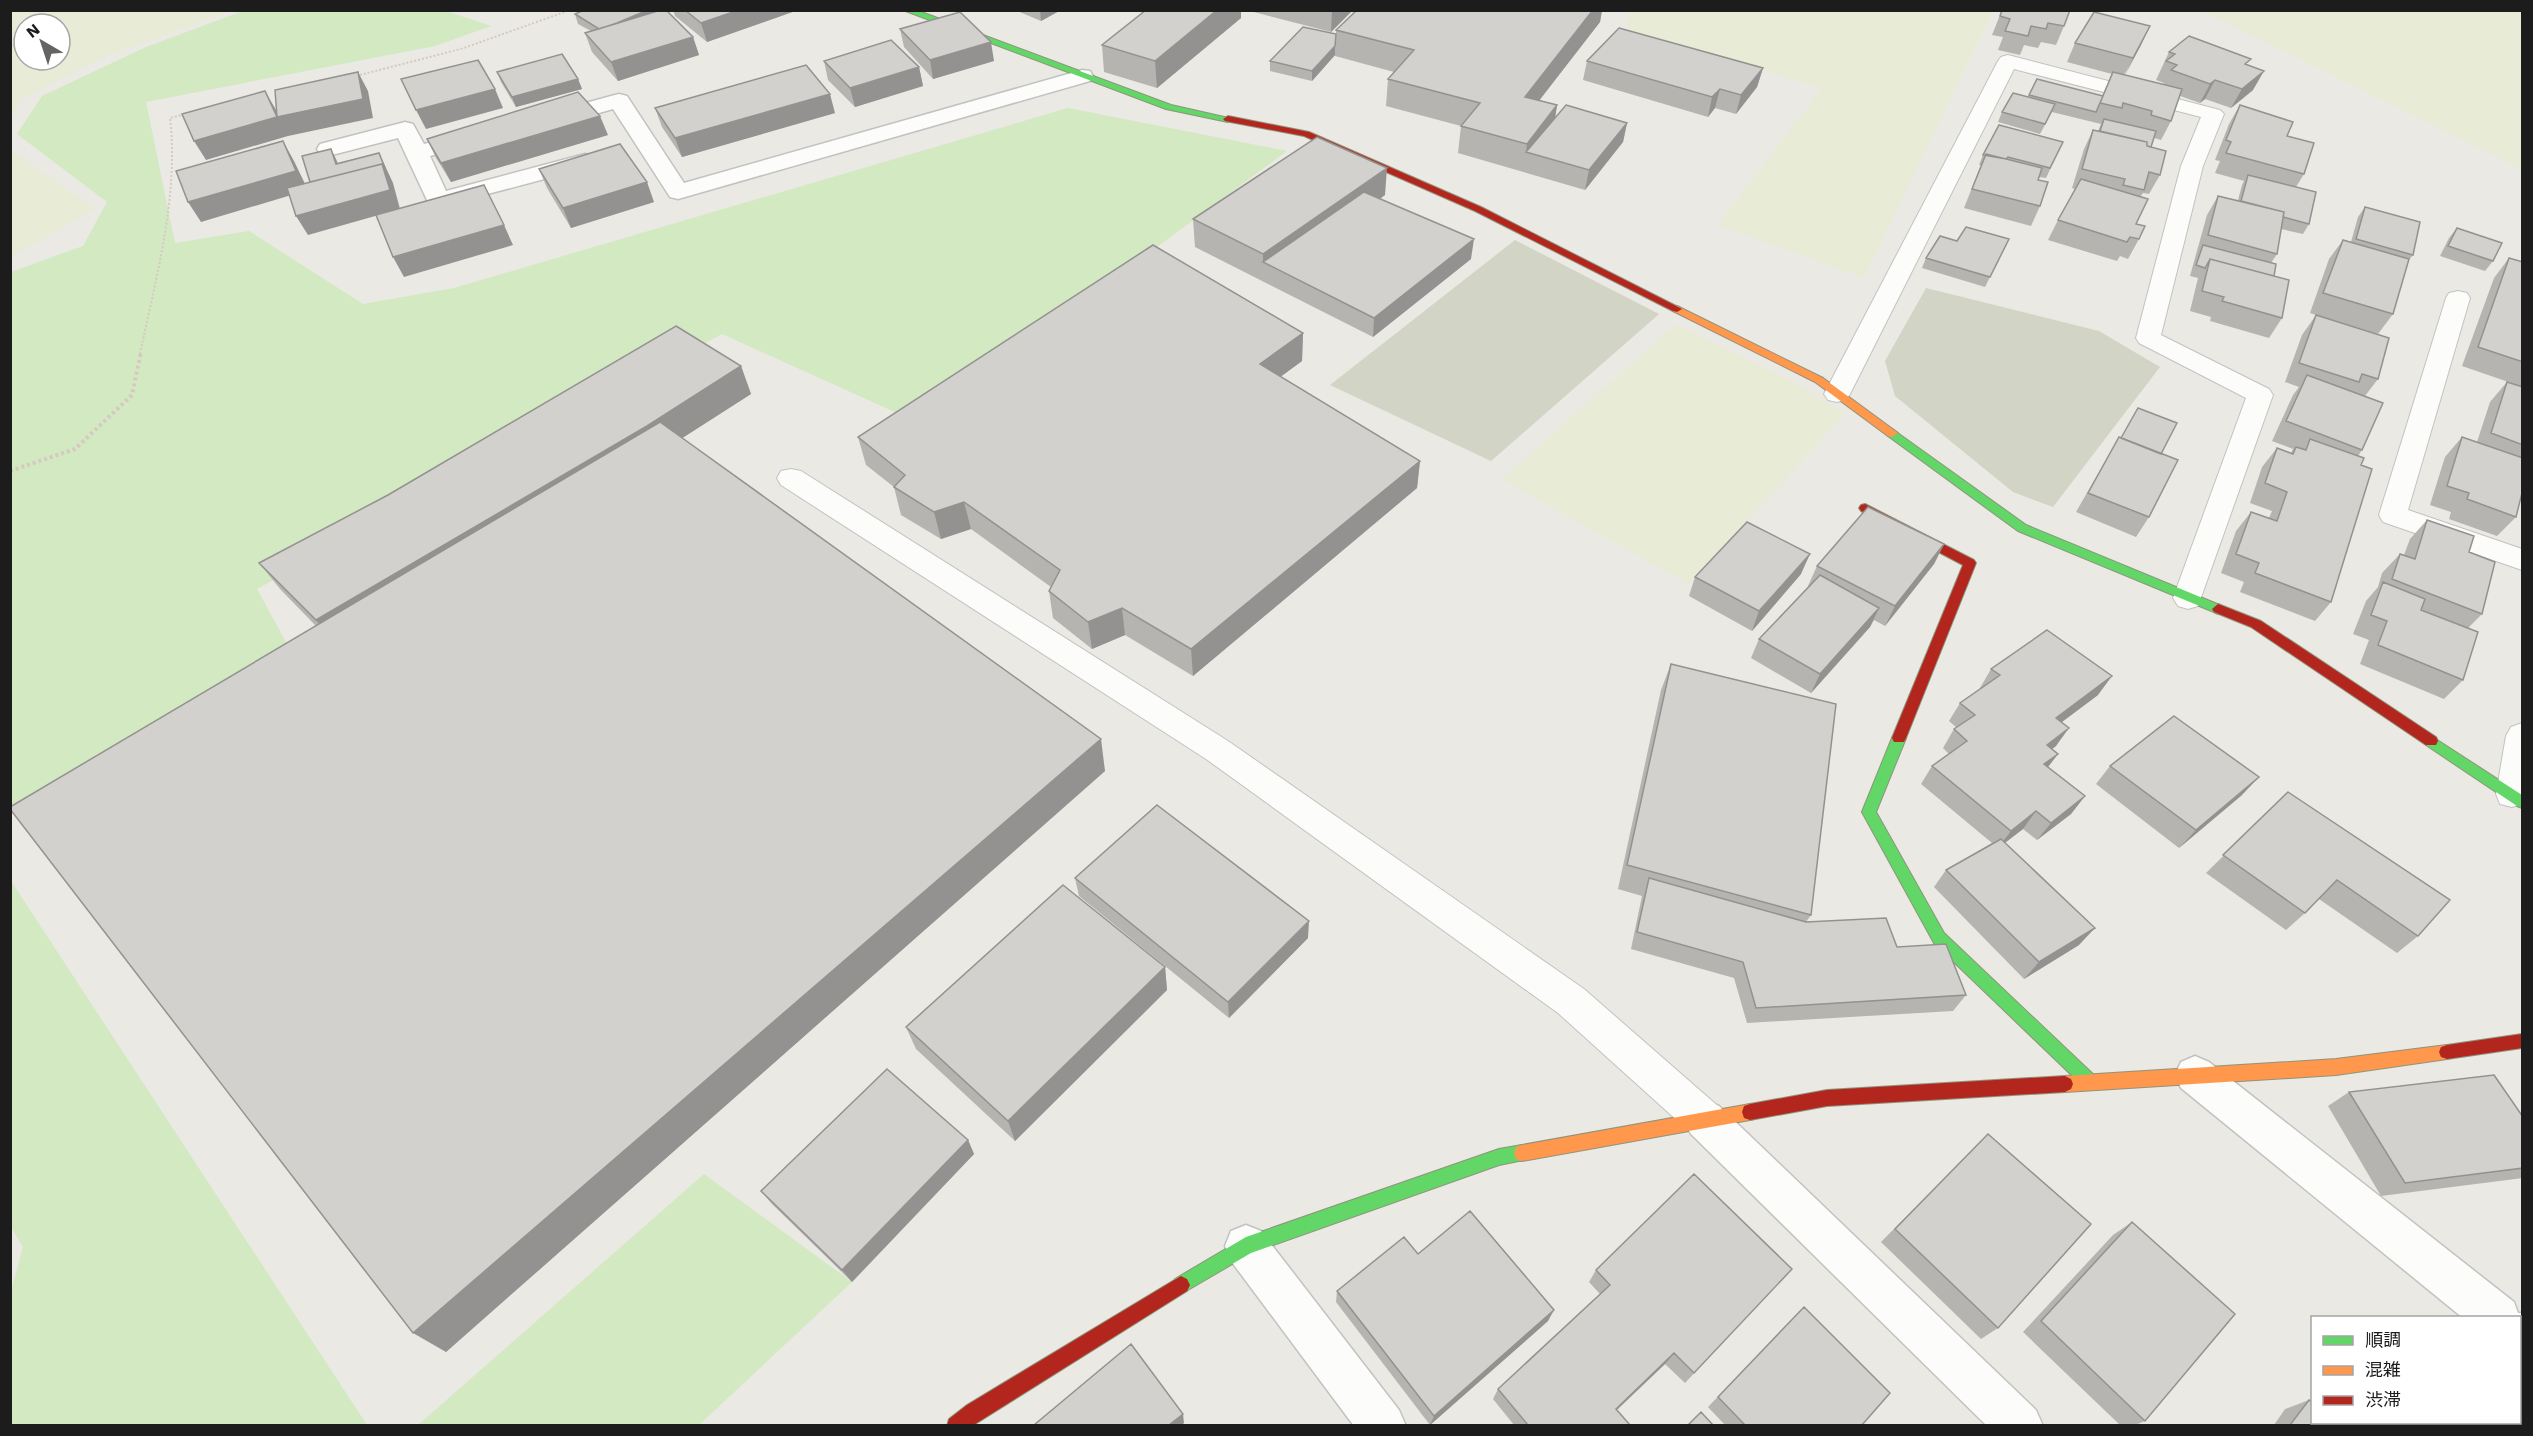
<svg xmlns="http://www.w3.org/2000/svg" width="2533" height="1436" font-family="'Work Sans','Noto Sans JP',sans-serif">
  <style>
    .construction { fill: #d2d4c5 }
    .farmland { fill: #e8ebd6; fill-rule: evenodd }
    .grass { fill: #d2e9c1 }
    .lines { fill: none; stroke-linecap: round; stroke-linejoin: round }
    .lane-casing { stroke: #c3c2c0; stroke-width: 2 }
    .street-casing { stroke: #c3c2c0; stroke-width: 3 }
    .fast-casing { stroke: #8f947c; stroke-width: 2 }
    .slow-casing { stroke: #8f947c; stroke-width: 2 }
    .jam-casing { stroke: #8f947c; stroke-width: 2 }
    .path-far1 { stroke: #d6c8c3; stroke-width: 2; stroke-dasharray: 2 2; stroke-linecap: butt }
    .path { stroke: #d6c8c3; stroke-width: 4; stroke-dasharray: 3 3; stroke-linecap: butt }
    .lane { fill: #fcfcfb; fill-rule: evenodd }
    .street { fill: #fcfcfb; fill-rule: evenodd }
    .fast { fill: #63d668; fill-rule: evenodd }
    .slow { fill: #ff974d; fill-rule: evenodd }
    .jam { fill: #b3261e; fill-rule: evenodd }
    .wall { fill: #b5b4b0 }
    .shaded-wall { fill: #939290 }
    .building { fill: #d2d1cd; stroke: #939290; stroke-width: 1.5 }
  </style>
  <rect width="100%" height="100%" fill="#eae9e4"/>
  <path class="construction" d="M1515 240 1659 314 1491 461 1330 385Z
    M1926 288 2099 331 2160 367 2053 507 2013 492 1895 396 1885 361Z"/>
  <path class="farmland" d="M11 10H230V11L102 58 21 99 11 119ZM24 24H60V60H24Z
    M1629 11H1993L1864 278 1718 225 1822 88 1626 31Z
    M2203 11H2522V169Z
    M10 150 96 209 11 257H10Z
    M1676 324 1790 380 1845 414 1688 584 1502 479Z"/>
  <path class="grass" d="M243 11H446L491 26 435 46 146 102 175 243 249 231 363 304 454 288 1068 108 1287 151 919 423 722 334 257 589 287 644 11 815V272L83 246 107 202 17 134 42 96 146 47Z
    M10 881H11L367 1425H11V1291L23 1247 10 1225Z
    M704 1174 852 1282 699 1425H418Z"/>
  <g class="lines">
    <g class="lane-casing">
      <path id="lane" d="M2008 55 2220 110 2224 114 2203 166 2161 335 2269 389 2273 395 2198 606 2188 609 2178 606 2173 598 2246 398 2139 343 2136 338 2181 166 2201 117 2014 69 1850 394 1846 400 1837 402 1828 400 1824 394 1998 61 2001 57Z
        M2458 291 2467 293 2470 298 2408 510 2522 549V570L2383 522 2379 515 2446 298 2449 293Z
        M791 469 801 471 1228 741 1584 989 1719 1107 1724 1120 1719 1133 1705 1139 1691 1133 1558 1013 1206 759 781 485 777 478 781 471Z
        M2522 723V804L2512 807 2500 804 2496 794 2506 736 2511 727Z"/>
    </g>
    <g class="street-casing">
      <path id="street" d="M1082 70 1090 71 1093 76 1090 81 678 199 670 197 613 109 550 127 542 125 539 120 542 115 611 96 619 94 627 96 684 183Z
        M405 122 413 124 424 144 476 131 484 133 487 138 484 143 430 156 446 191 585 154 593 156 596 161 593 166 439 207 431 205 427 200 398 138 328 156 320 154 317 149 320 144Z
        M2195 1056 2209 1062 2514 1302 2518 1313H2522V1359L2520 1358V1318H2463L2181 1088 2175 1075 2181 1062Z
        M1705 1101 1719 1106 2036 1410 2043 1426H1987L1691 1134 1685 1120 1691 1106Z
        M1246 1225 1261 1231 1399 1410 1406 1426H1354L1231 1261 1225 1246 1231 1231Z"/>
    </g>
    <g class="fast-casing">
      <path id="fast" d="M903 10H916L1171 105 1233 119 1228 122 1166 109Z
        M1892 429 2026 525 2222 606 2224 609 2218 614 2214 612 2018 531 1888 436 1886 433Z
        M1899 733 1904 734 1906 738 1876 812 1944 933 2096 1077 2098 1082 2096 1087 2090 1090 2084 1087 1934 943 1862 812 1892 738 1894 734Z
        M2431 736 2522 795V808L2517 806 2426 745 2424 741 2426 737Z
        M1522 1145 1528 1147 1530 1153 1528 1159 1499 1165 1251 1253 1181 1294 1175 1291 1172 1285 1175 1279 1246 1237 1499 1149Z"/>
    </g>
    <g class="slow-casing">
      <path id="slow" d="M1677 306 1823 378 1898 433 1892 437 1888 436 1815 382 1673 311V307Z
        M2447 1045 2453 1047 2455 1052 2453 1057 2447 1059 2336 1075 2065 1092 2059 1089 2057 1084 2059 1079 2065 1076 2336 1059Z
        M1750 1104 1756 1106 1758 1112 1756 1118 1750 1120 1522 1161 1516 1159 1514 1153 1516 1147 1522 1145Z"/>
    </g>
    <g class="jam-casing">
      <path id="jam" d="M1228 116 1309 132 1481 207 1682 309 1677 312 1673 311 1475 211 1304 136 1225 121 1223 119Z
        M1865 504 1974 560 1976 563 1906 738 1904 742H1894L1892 738 1963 565 1861 511 1859 508 1861 505Z
        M2218 604 2261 621 2436 737 2438 741 2436 745H2426L2251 627 2214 612 2212 609Z
        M2522 1034V1048L2447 1059 2441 1057 2439 1052 2441 1047 2447 1045Z
        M2065 1076 2071 1079 2073 1084 2071 1089 2065 1092 1827 1106 1750 1120 1744 1118 1742 1112 1744 1106 1750 1104 1827 1090Z
        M1181 1276 1187 1279 1190 1285 1187 1291 972 1426H947L949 1419 967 1405Z"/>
    </g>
    <path class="path-far1" d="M356 76 464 48 570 10
      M140 354C156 277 179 196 170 118L185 114"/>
    <path class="path" d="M10 471 75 449 132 395 141 352"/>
    <use href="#lane" class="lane"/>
    <use href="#street" class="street"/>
    <use href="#fast" class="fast"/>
    <use href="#slow" class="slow"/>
    <use href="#jam" class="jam"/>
  </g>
  <path class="wall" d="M673 10H798L707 42 675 16Z
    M1015 10H1061L1041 21Z
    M1146 10H1241V18L1157 88 1104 72 1102 45Z
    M1246 10H1353L1331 32Z
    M1357 10H1602L1600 22 1539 100 1557 105 1555 118 1627 123 1623 142 1585 190 1458 153 1461 126 1386 106 1388 79 1394 72 1335 56V55L1312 81 1270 71V61L1336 34V30Z
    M2002 10H2070L2064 26 2056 45 2041 42 2038 48 2024 45 2020 55 1998 50 2003 37 1992 35Z
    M575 14 693 37 699 55 618 81 592 52 585 33 591 31 578 24Z
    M900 29 994 61 933 79 904 47Z
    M2075 43 2141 45 2124 75 2164 84V83L2156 80 2169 52 2248 65 2253 90 2231 108 2205 99 2200 103 2180 96 2171 121 2161 140 2154 138 2151 147 2160 175 2149 194 2143 193 2141 196 2136 224 2139 239 2128 259 2120 256 2117 261 2048 240 2058 220 2075 189 2072 188 2084 149 2093 130 2098 131 2101 124 2052 112 2040 134 1998 122 2002 112 2028 97 2037 79 2102 96 2112 74 2067 62Z
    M824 61 919 67 923 86 855 107 828 80Z
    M1587 61 1763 68 1757 87 1736 114 1715 108 1708 117 1583 80Z
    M497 72 578 79 582 89 516 107 501 82Z
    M2240 105 2287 136 2304 174 2296 187 2309 224 2303 234 2281 229 2277 254 2271 263 2282 318 2269 338 2210 321 2211 317 2190 311 2198 278 2190 276 2207 215 2218 196 2238 200 2242 185 2244 181 2215 173 2220 161 2215 160 2229 124Z
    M655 108 835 113 682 157 662 127Z
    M608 135 451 182 436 158 427 139Z
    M2063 142 2046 178 2039 177 2038 180 2040 206 2031 226 1964 208 1981 165H1979L1983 155Z
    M539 169 654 202 571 228 547 188Z
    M1385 195 1380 199 1471 259 1373 337 1195 247 1193 219Z
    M2365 207 2413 255 2408 261 2393 314 2378 334 2310 313 2329 259 2343 240 2351 242 2358 217Z
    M2457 228 2493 261 2485 271 2440 256 2449 238Z
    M2009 239 1985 287 1922 268 1926 258 1957 241Z
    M2509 258 2523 262V387L2462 366 2494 278Z
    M2316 315 2378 379 2365 396 2362 450 2358 456 2361 465 2331 602 2315 621 2240 592 2244 582 2221 573 2236 531 2251 512 2269 518 2272 511 2250 503 2262 467 2277 448 2291 453 2293 449 2272 441 2293 395 2299 387 2285 382 2302 335Z
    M1303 333 1302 361 1280 377 1420 461 1417 488 1193 676 1125 635 1092 649 1053 618 1049 591 1051 587 971 529 941 539 901 515 894 487 866 465 858 437Z
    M741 366 751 394 682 438 1105 771 446 1352 316 626 281 590 259 563Z
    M2507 382 2523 387V489L2516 517 2497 536 2449 519 2451 512 2430 505 2445 457 2462 437 2477 442 2490 402Z
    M2119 437 2161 454 2149 517 2136 537 2076 512Z
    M2427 520 2469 552 2482 614 2468 628 2463 680 2444 699 2360 664 2369 640 2353 634 2366 601 2378 587 2382 573 2400 554 2404 555 2410 539Z
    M1944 544 1934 564 1885 626 1874 620 1870 627 1811 693 1751 658 1759 639 1810 586H1808L1817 566Z
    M1801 574 1752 631 1689 596 1695 577Z
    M1671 664 1811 915 1806 922 1897 947 1966 995 1953 1011 1747 1023 1734 978 1631 949 1642 896 1618 889 1661 690Z
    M1991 669 2098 695 2062 722 2056 746 2052 749 2058 754 2048 767 2085 796 2071 814 2037 840 2023 829 2005 843 2079 945 2024 979 1934 887 1946 870 1992 843 1921 784 1932 766 1949 754 1943 748 1954 729 1957 728 1949 721 1960 703 1980 689V688Z
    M2110 766 2242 795 2179 848 2096 784Z
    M2288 792 2418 936 2397 953 2319 899 2305 913 2286 930 2206 873Z
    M1075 878 1308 938 1229 1018 1079 896Z
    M1165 967 1167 990 1015 1141 916 1049 906 1027Z
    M2349 1092 2523 1117V1178L2381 1196 2328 1106Z
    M1988 1134 1998 1328 1981 1339 1881 1242Z
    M968 1140 974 1154 852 1282 772 1204 761 1191Z
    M2132 1222 2145 1421 2135 1425H2120L2023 1332 2113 1235Z
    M1418 1254 1548 1321 1430 1425 1336 1302 1337 1291Z
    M1792 1269 1685 1383 1665 1364 1617 1410 1630 1425H1514L1493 1399 1498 1389 1600 1294 1589 1282 1596 1270Z
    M1804 1307 1862 1425H1725L1708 1407Z
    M2309 1400 2339 1425H2274L2285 1409Z
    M2374 1422H2520L2523 1425H2372Z"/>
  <path class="shaded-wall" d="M648 10H662L601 30Z
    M739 10H798L707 42 701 23Z
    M1040 10H1061L1041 21Z
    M1217 10H1241V18L1157 88 1155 61Z
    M1332 10H1353L1331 32Z
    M1593 10H1602L1600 22 1521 124 1525 97Z
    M2150 26 2141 45 2124 77 2133 58Z
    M693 37 699 55 618 81 611 62Z
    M991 42 994 61 933 79 930 60Z
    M1335 46V55L1312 81V71Z
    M919 67 923 86 855 107 850 88Z
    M1763 68 1757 87 1736 114 1741 95Z
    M2264 71 2253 90 2231 108 2242 89Z
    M358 72 368 91 373 118 288 136 206 160 194 141 265 91 276 110Z
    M578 79 582 89 516 107 512 97Z
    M2215 80 2205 99 2200 103 2210 84Z
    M495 89 503 108 426 129 416 110Z
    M1720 89 1715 108 1708 117 1712 97Z
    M830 94 835 113 682 157 675 138Z
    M1557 105 1553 132 1526 152 1527 144Z
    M600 116 608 135 451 182 441 163Z
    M1627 123 1623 142 1585 190 1589 170Z
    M283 141 294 161 308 190 201 222 188 202Z
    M331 149 336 159 342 174 336 164Z
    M379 153 393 183 400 209 308 235 296 216Z
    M1387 168 1385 195 1279 270 1263 262V254Z
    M647 182 654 202 571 228 563 208Z
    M504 225 513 245 404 277 393 257Z
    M1474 239 1471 259 1373 337 1374 318Z
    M1303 333 1302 361 1260 392V364Z
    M741 366 751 394 659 453 337 647 316 620Z
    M1420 461 1417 488 1193 676 1191 649Z
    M964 502 971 529 941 539 934 512Z
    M1944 544 1934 564 1885 626 1895 606Z
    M1810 554 1801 574 1752 631 1759 611Z
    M1122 608 1125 635 1092 649 1088 622Z
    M1879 608 1870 627 1811 693 1820 674Z
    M2112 676 2098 695 2043 736 2056 718Z
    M2069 728 2056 746 2034 763 2047 745Z
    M1101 739 1105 771 446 1352 413 1333Z
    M2058 754 2044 772V764Z
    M2259 777 2242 795 2179 848 2196 830Z
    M2085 796 2071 814 2037 840 2051 823Z
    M2036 811 2023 829 1998 848 2011 831Z
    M1309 921 1308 938 1229 1018 1228 1002Z
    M2095 928 2079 945 2024 979 2039 962Z
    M1165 967 1167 990 1015 1141 1008 1121Z
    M968 1140 974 1154 852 1282 842 1270Z
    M1554 1310 1548 1321 1430 1425 1434 1416Z
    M1674 1353 1665 1364 1608 1418 1616 1409Z
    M1183 1414 1184 1423 1182 1425H1169Z"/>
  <path class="building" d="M584 10H648L617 23 599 29 575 14Z
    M661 10H666L693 37 611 62 585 33Z
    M685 10H739L701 23Z
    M1146 10H1217L1155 61 1102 45Z
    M1357 10H1593L1525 97 1557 105 1527 144 1461 126 1480 103 1388 79 1414 50 1336 30Z
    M2002 10H2070L2064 26 2048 23 2046 29 2031 26 2028 36 2005 31 2010 19 2000 16Z
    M960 12 991 42 930 60 900 29Z
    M2094 12 2150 26 2133 58 2075 43Z
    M1303 27 1336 34 1335 46 1312 71 1270 61Z
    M1619 28 1763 68 1741 95 1720 89 1712 97 1587 61Z
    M2189 36 2251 59 2245 64 2264 71 2242 89 2215 80 2210 84 2171 70 2177 65 2166 61 2175 54 2169 52Z
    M891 40 919 67 850 88 824 61Z
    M562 54 578 79 512 97 497 72Z
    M478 60 495 89 416 110 401 79Z
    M806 65 830 94 675 138 655 108Z
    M358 72 363 99 277 117 194 141 182 114 265 91 277 117 275 90Z
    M2113 72 2182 89 2171 121 2151 115 2152 111 2123 103 2122 108 2100 103Z
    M2037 79 2103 96 2096 112 2029 95Z
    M578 92 600 116 441 163 427 139Z
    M2013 93 2055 104 2045 124 2002 112Z
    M1566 105 1627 123 1589 170 1526 152Z
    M2240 105 2293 122 2287 136 2314 143 2304 174 2226 153 2231 142 2226 140Z
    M2104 119 2156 131 2151 147 2147 146V142L2100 131Z
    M1999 125 2063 142 2050 168 2008 157 2006 159 1983 155Z
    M2093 130 2147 142V146L2166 151 2160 175 2149 172 2144 190 2123 185 2125 179 2082 169Z
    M1317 137 1387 168 1263 254 1193 219Z
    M283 141 296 171 188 202 176 171Z
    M620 144 647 182 563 208 539 169Z
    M331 149 336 164 379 153 387 173 382 164 310 182 302 156Z
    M1986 154 2042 168 2038 180 2048 182 2040 206 1972 189Z
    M382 164 390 190 296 216 287 188Z
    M2248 175 2316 192 2309 224 2283 217 2284 212 2241 201Z
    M2081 179 2148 199 2136 224 2145 226 2139 239 2130 237 2127 242 2058 220Z
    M484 185 504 225 393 257 376 215Z
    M1364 192 1474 239 1374 318 1263 262Z
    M2218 196 2284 212 2277 254 2208 235Z
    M2365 207 2420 222 2413 255 2356 239Z
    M1966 227 2009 239 1990 277 1926 258 1940 236 1957 241Z
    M2457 228 2502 243 2493 261 2448 246Z
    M2343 240 2409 259 2393 314 2323 293Z
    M1153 245 1303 333 1260 364 1420 461 1191 649 1122 608 1088 622 1049 591 1060 570 964 502 934 512 894 487 905 475 858 437Z
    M2203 245 2276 264 2274 276 2210 259 2205 268 2196 265Z
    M2509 258 2523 262V362L2478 347Z
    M2210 259 2289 280 2282 318 2222 301 2224 297 2202 291Z
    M2316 315 2389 338 2378 379 2362 374 2359 382 2299 363Z
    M676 326 741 366 647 426 316 620 259 563 388 495Z
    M2307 375 2383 403 2362 450 2286 421Z
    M2507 382 2523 387V445L2491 433Z
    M2138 408 2177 423 2161 454 2121 438Z
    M660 422 1101 739 413 1333 10 809V807Z
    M2119 437 2178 460 2149 517 2088 493Z
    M2462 437 2523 458V489L2516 517 2467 499 2469 493 2447 486Z
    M2310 439 2364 458 2361 465 2372 469 2331 602 2255 573 2259 563 2236 554 2251 512 2277 521 2287 492 2265 483 2277 448 2293 454 2296 447 2306 450Z
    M1868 507 1944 544 1895 606 1817 566Z
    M2427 520 2474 536 2469 552 2495 562 2482 614 2392 579 2400 554 2415 559Z
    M1747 522 1810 554 1759 611 1695 577Z
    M1820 575 1879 608 1820 674 1759 639Z
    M2383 582 2425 599 2421 610 2478 632 2463 680 2378 645 2387 621 2371 615Z
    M2047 630 2112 676 2056 718 2069 728 2047 745 2058 754 2044 764 2085 796 2051 823 2036 811 2011 831 1932 766 1967 741 1954 729 1975 715 1960 703 2000 675 1991 669Z
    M1671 664 1836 704 1811 915 1627 865Z
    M2174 716 2259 777 2196 830 2110 766Z
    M2288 792 2450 900 2418 936 2337 880 2305 913 2223 855Z
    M1157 805 1309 921 1228 1002 1075 878Z
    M2001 839 2095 928 2039 962 1946 870Z
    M1649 878 1806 922 1886 918 1897 947 1946 944 1966 995 1756 1008 1743 962 1637 932Z
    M1063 885 1165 967 1008 1121 906 1027Z
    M887 1069 968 1140 842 1270 761 1191Z
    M2494 1075 2523 1117V1168L2405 1183 2349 1092Z
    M1988 1134 2091 1224 1998 1328 1895 1229Z
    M1694 1174 1792 1269 1694 1373 1674 1353 1616 1409 1630 1425H1528L1498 1389 1610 1285 1596 1270Z
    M1470 1211 1554 1310 1434 1416 1337 1291 1404 1237 1418 1254Z
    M2132 1222 2235 1314 2145 1421 2041 1321Z
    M1804 1307 1890 1393 1862 1425H1745L1718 1397Z
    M1131 1344 1183 1414 1169 1425H1034Z
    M2309 1400 2313 1402V1422H2336L2339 1425H2290Z
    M1701 1412 1713 1425H1688Z
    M2520 1419 2523 1422V1425H2392L2394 1422H2520Z"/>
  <rect width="2533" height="1436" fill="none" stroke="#1c1c1c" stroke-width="24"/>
  <rect x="2311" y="1316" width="210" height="108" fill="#ffffff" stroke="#a4a4a4" stroke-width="1.5"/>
  <rect x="2323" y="1336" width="30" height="9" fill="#63d668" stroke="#a4a4a4" stroke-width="1.5"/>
  <text x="2365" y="1346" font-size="18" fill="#1c1c1c">順調</text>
  <rect x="2323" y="1366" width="30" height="9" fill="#ff974d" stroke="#a4a4a4" stroke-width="1.5"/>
  <text x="2365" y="1376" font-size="18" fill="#1c1c1c">混雑</text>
  <rect x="2323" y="1396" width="30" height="9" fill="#b3261e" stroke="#a4a4a4" stroke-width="1.5"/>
  <text x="2365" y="1406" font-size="18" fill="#1c1c1c">渋滞</text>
  <g transform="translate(42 42) rotate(321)"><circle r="28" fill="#ffffff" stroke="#a4a4a4" stroke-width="1.5"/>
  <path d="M0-4.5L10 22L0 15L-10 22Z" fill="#646462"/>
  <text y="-9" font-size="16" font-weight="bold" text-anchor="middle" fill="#1c1c1c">N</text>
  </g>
</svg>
